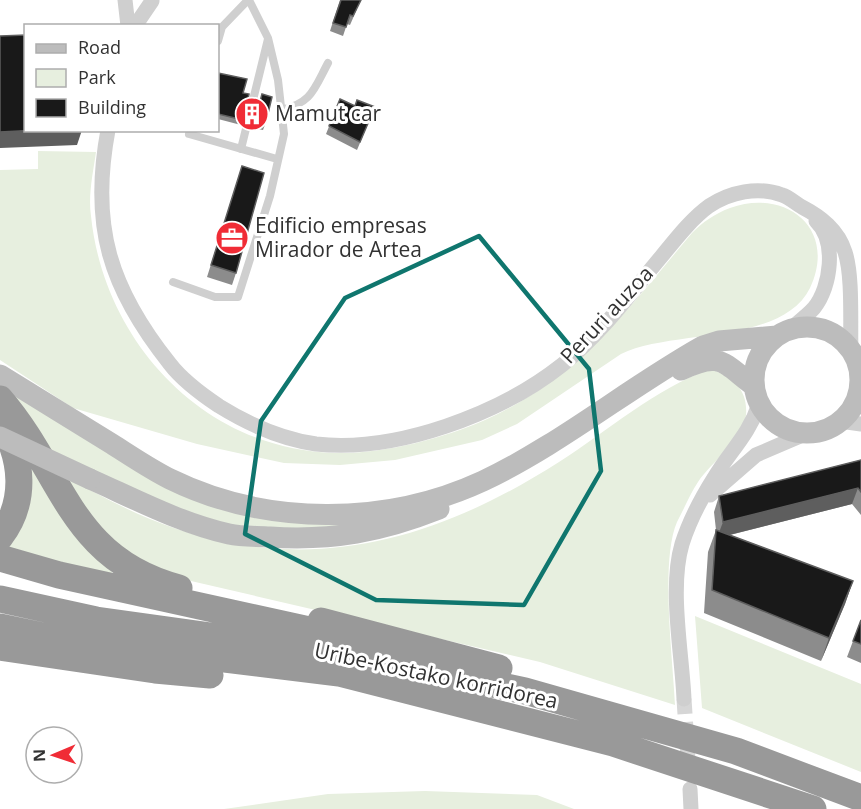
<svg xmlns="http://www.w3.org/2000/svg" width="861" height="809" font-family="'Open Sans',sans-serif">
  <style>
    .green { fill: #e7efdf }
    .lines { fill: none; stroke-linecap: round; stroke-linejoin: round }
    .street-tunnel { stroke: #d6d6d6; stroke-width: 15; stroke-dasharray: 15 8; stroke-linecap: butt }
    .lane { stroke: #cfcfcf; stroke-width: 8 }
    .street { stroke: #cfcfcf; stroke-width: 15 }
    .secondary { stroke: #bcbcbc; stroke-width: 21 }
    .highway { stroke: #999; stroke-width: 27 }
    .secondary-bridge { stroke: #bcbcbc; stroke-width: 21 }
    .wall { fill: #8c8c8c }
    .shaded-wall { fill: #5e5e5e }
    .building { fill: #191919; stroke: #5e5e5e; stroke-width: 1.5 }
    .marked { fill: none; stroke: #0f766e; stroke-width: 4.5; stroke-linejoin: round }
    .labels { text-anchor: middle; stroke-width: 6; stroke-linejoin: round; paint-order: stroke }
    .poi-label { font-size: 21px; fill: #323232; stroke: #fff; text-anchor: start }
    .street-label { font-size: 21px; fill: #323232; stroke: #fff }
  </style>
  <rect width="100%" height="100%" fill="#fff"/>
  <path class="green" d="M38 151 96 152C93 173 88 195 91 216 104 342 204 450 335 453 384 454 441 439 485 420 577 379 629 308 692 233 703 222 714 214 730 208 785 188 838 228 810 288 782 345 672 329 621 354L517 424 482 440 395 460 340 465 284 463 197 444 73 408 0 360V170L38 169Z
    M710 369C733 377 748 389 746 415 743 441 712 461 698 482 690 494 684 509 677 522 660 561 673 659 675 705L540 662 178 578 107 543 56 472C87 488 118 506 150 519 298 579 429 545 559 462 609 430 655 389 710 369Z
    M6 390 175 489 390 518 342 532 233 529 163 506 39 444Z
    M27 459 100 561 116 576 0 547Z
    M695 616 861 684V772L702 708Z
    M425 791 537 795 574 809H224L328 794Z"/>
  <g class="lines">
    <path class="street-tunnel" d="M684 699 689 774"/>
    <path class="lane" d="M218 41 222 27 248 0
      M281 110C312 103 314 89 328 63
      M190 130 189 134 277 159
      M241 149 268 39
      M173 282 215 297H238L270 196 284 134 278 80 268 38 249 0"/>
    <path class="street" d="M125 0 128 26
      M135 26 152 1
      M108 130C90 226 110 289 170 364 183 381 201 394 219 406 248 424 281 439 316 444 396 453 500 414 562 365 600 335 630 294 661 257 675 240 691 219 709 206 730 192 758 186 782 195 789 197 795 203 802 207 821 217 838 230 845 252 853 276 850 324 851 351
      M789 330C797 323 807 316 814 308 831 287 837 241 816 221
      M859 373 861 374
      M840 421 861 424
      M710 495 756 455 807 433
      M684 699C682 653 669 588 682 544 689 522 702 497 714 478 730 451 749 435 759 404
      M690 789 691 809"/>
    <path class="secondary" d="M754 380a53 53 0 1 1 106 0a53 53 0 1 1-106 0Z
      M681 370C721 351 722 362 754 386
      M0 375C37 398 75 421 112 444 131 456 150 469 170 479 266 526 386 526 483 481 561 444 628 388 703 346L719 341 777 336
      M90 479C135 499 180 523 229 534 242 537 257 536 270 537 332 541 381 532 439 509"/>
    <path class="highway" d="M0 399C64 473 69 559 179 588
      M0 537C27 502 23 459 1 422
      M0 558 59 575 341 637
      M0 599 96 620 374 659 525 691 736 751 861 798
      M321 621 499 668
      M0 627 52 638 339 673 613 743 813 809
      M0 647 155 670 210 675"/>
    <path class="secondary-bridge" d="M0 437 90 479"/>
  </g>
  <path class="wall" d="M340 0 357 9 350 25 347 24 343 36 330 31Z
    M218 73 243 93V120L241 125 218 119Z
    M262 94 266 122 263 130 252 128Z
    M340 99 355 106 375 107 357 150 326 134Z
    M242 166 236 273 232 285 207 277Z
    M861 460V515L852 504 730 535 853 581 845 604 821 661 704 613 708 552 716 530 714 512 719 496Z
    M861 620V663L847 657Z"/>
  <path class="shaded-wall" d="M38 130H82L77 145 0 148V132Z
    M858 488 852 504 717 538 723 522Z
    M853 581 845 604 821 661 829 638Z"/>
  <path class="building" d="M341 0H361L353 16 350 15 346 27 333 23Z
    M26 35V130H38L0 132V36Z
    M218 73 247 79 243 93 249 94 243 120 218 114Z
    M262 94 272 97 266 122 255 120Z
    M340 99 355 106 357 100 375 107 360 142 329 126Z
    M242 166 264 173 236 273 211 265Z
    M861 460V492L858 488 723 522 719 496Z
    M716 530 853 581 829 638 712 590Z
    M861 620V644L853 641Z"/>
  <path class="marked" d="M479 236 589 369 601 471 524 605 376 600 245 534 261 421 345 298Z"/>
  <defs>
    <g id="building-disc" transform="scale(1.725)"><circle r="9.5" fill="#f02c36" stroke="#fff"/><path d="M-4-6H4V6H1V3H-1V6H-4ZM-2.5-4.3h1.7v1.8h-1.7ZM.8-4.3h1.7v1.8H.8ZM-2.5-1h1.7V.8h-1.7ZM.8-1h1.7V.8H.8Z" fill="#fff"/></g>
    <g id="office-disc" transform="scale(1.725)"><circle r="9.5" fill="#f02c36" stroke="#fff"/><path d="M-6-3h4V-5.5h4V-3h4V5H-6ZM-1-4.5V-3h2v-1.5ZM-6 0V1H6V0Z" fill="#fff"/></g>
  </defs>
  <g fill-rule="evenodd">
    <use href="#building-disc" x="252" y="114"/>
    <use href="#office-disc" x="232" y="238"/>
  </g>
  <g class="labels">
    <g class="poi-label">
      <text x="275" y="121">Mamut car</text>
      <text x="255" y="233">Edificio empresas<tspan x="255" dy="24">Mirador de Artea</tspan></text>
    </g>
    <g class="street-label">
      <text transform="translate(607 315) rotate(-47)" y="7">Peruri auzoa</text>
      <text transform="translate(436 676) rotate(12)" y="7">Uribe-Kostako korridorea</text>
    </g>
  </g>
  <rect x="24" y="24" width="195" height="108" fill="#ffffff" stroke="#adadad" stroke-width="1.5"/>
  <rect x="36" y="44" width="30" height="9" fill="#bcbcbc" stroke="#adadad" stroke-width="1.5"/>
  <text x="78" y="54" font-size="18" fill="#323232">Road</text>
  <rect x="36" y="69" width="30" height="18" fill="#e7efdf" stroke="#adadad" stroke-width="1.5"/>
  <text x="78" y="84" font-size="18" fill="#323232">Park</text>
  <rect x="36" y="99" width="30" height="18" fill="#191919" stroke="#adadad" stroke-width="1.5"/>
  <text x="78" y="114" font-size="18" fill="#323232">Building</text>
  <g transform="translate(54 755) rotate(268)"><circle r="28" fill="#ffffff" stroke="#adadad" stroke-width="1.5"/>
  <path d="M0-4.5L10 22L0 15L-10 22Z" fill="#f02c36"/>
  <text y="-9" font-size="16" font-weight="bold" text-anchor="middle" fill="#323232">N</text>
  </g>
</svg>
